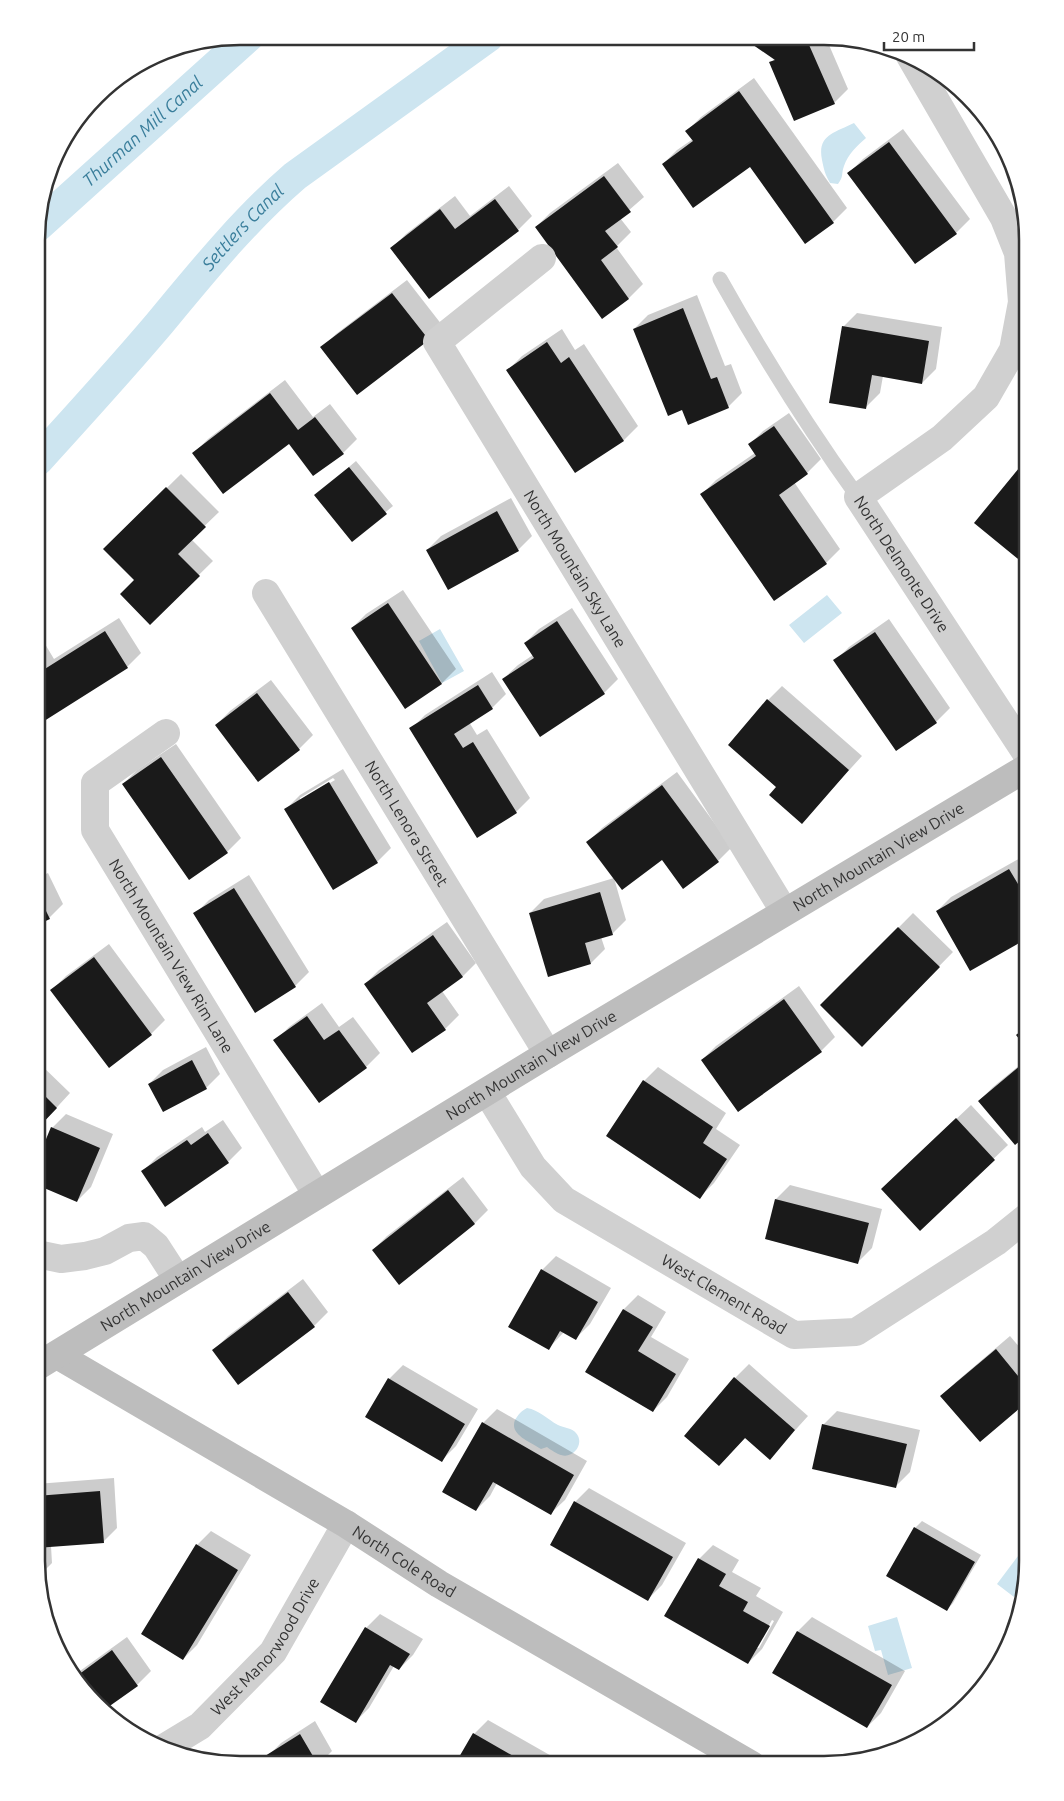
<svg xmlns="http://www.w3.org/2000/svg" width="1064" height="1801" font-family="Ubuntu,sans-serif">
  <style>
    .water { fill: #cde5f0 }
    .shadow { fill: #0003; fill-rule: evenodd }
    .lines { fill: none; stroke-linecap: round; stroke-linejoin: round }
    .canal { stroke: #cde5f0; stroke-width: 31 }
    .building { fill: #1a1a1a }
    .lane { stroke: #d0d0d0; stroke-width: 15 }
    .street { stroke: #d0d0d0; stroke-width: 28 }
    .secondary { stroke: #bdbdbd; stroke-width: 28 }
    .labels { text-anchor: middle; stroke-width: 5; stroke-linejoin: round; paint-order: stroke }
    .street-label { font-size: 16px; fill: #333; stroke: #fff }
    .water-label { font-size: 18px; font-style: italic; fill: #3a7e9b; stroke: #fff }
    .rim { fill: none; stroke: #333; stroke-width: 2.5 }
  </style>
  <rect width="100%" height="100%" fill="#fff"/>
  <path class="water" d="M854 123 866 138C857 146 848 154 844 166 841 174 844 176 838 184L830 183C825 174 824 170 822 160 817 135 834 133 854 123Z
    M827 595 842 613 804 643 789 625Z
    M440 629 464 671 442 683 419 641Z
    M527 1408C539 1410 547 1419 558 1425 564 1428 572 1428 576 1433 585 1443 574 1459 561 1455 557 1454 551 1450 547 1447L541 1449C531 1442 509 1435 515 1420 518 1415 521 1411 527 1408Z
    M1024 1548 1027 1551C1027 1576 1029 1577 1014 1597L997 1584Z
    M897 1617 912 1668 888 1675 881 1650 875 1651 868 1626Z"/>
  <path class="shadow" d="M746 38H826L848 89 834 103 771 63 775 58Z
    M754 78 847 208 833 222 750 165 663 164 677 150 693 139 687 131 701 117Z
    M903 129 970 219 956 233 849 173 863 159Z
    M618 163 644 197 620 218 631 232 616 247 643 284 629 298 602 318 536 227 550 213Z
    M509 186 532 216 518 230 392 248 406 234 455 196 470 216Z
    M407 280 442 325 357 393 322 348 336 334Z
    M697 295 725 366 731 364 742 393 728 407 683 408 634 329 648 315Z
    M857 313 942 327 936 369 922 383 883 376 880 393 866 407 843 327Z
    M562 329 575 350 584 344 638 426 624 440 575 472 508 370 522 356Z
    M285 380 313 417 330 404 357 439 343 453 289 443 194 453 208 439Z
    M789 413 821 459 807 473 794 482 840 549 826 563 702 494 716 480 755 453 749 445 763 431Z
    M356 461 393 506 352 540 323 489Z
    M181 474 219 512 191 539 213 561 150 623 136 580 105 549Z
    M511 498 532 536 518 550H427L441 536Z
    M403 590 456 669 442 683 405 707 352 628 366 614Z
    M572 608 618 679 604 693 503 679 518 665 533 655 525 643 539 629Z
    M119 618 141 653 127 667 37 714V649L45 644 54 659Z
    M889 619 950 708 936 722 896 750 835 661 849 647Z
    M492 672 506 694 492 708 469 722 477 735 487 729 530 798 516 812 411 729 425 715Z
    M271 680 313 735 299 749 259 780 216 725 230 711Z
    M782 686 862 756 802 822 778 787 768 700Z
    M176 744 241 838 227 852 123 784 137 770Z
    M343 769 391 848 377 862 286 809 300 795ZM333 778 335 780 300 801V798Z
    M677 772 732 847 718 861 683 887 662 858 588 842 602 828Z
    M1024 856 1028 863V937L937 911 951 897Z
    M48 873 63 904 49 918 37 924V878Z
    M249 875 309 972 295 986 195 914 209 900Z
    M614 878 626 920 612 934 601 937 605 949 591 963 530 913 544 899Z
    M913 913 953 952 862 1045 822 1005Z
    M447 922 476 963 462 977 442 991 459 1015 445 1029 365 984 379 970Z
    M109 944 165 1020 151 1034 109 1066 52 990 66 976Z
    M799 986 835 1037 821 1051 702 1060 716 1046Z
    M322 1003 339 1027 353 1017 380 1053 366 1067 275 1041 289 1027Z
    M206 1047 220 1074 206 1088 149 1084 163 1070Z
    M1027 1059V1133L1015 1144 979 1101 993 1087Z
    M37 1061 70 1093 37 1129Z
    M658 1067 726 1113 716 1129 740 1145 714 1183 700 1197 644 1081Z
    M971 1105 1008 1145 920 1229 897 1175Z
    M66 1114 113 1134 91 1187 77 1201 37 1184V1165L52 1128Z
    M223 1120 242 1148 228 1162 143 1171 157 1157 202 1127 205 1132Z
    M463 1177 488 1210 474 1224 373 1250 387 1236Z
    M790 1185 882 1209 872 1248 858 1262 766 1239 776 1199Z
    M556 1256 611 1288 590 1324 576 1338 564 1332 548 1349 542 1270Z
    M303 1279 328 1312 314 1326 214 1350 228 1336Z
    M638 1295 666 1312 651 1337 689 1359 667 1397 653 1411 587 1372 624 1309Z
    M1010 1336 1027 1356V1401L980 1441 942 1396 956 1382Z
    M749 1364 808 1416 770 1458 746 1437 719 1465 735 1378Z
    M403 1365 478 1409 456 1446 442 1460 389 1379Z
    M497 1409 587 1461 565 1500 550 1514 497 1483 490 1496 476 1510 483 1423Z
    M837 1411 920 1430 910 1472 896 1486 823 1425Z
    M114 1478 117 1528 103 1542 51 1546 52 1563 39 1576 36 1561V1484Z
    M589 1488 686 1543 662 1585 648 1599 575 1502Z
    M922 1521 981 1555 953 1603 947 1610 915 1528Z
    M211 1531 251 1555 197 1645 183 1659 143 1634 197 1545Z
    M713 1545 739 1560 732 1572 761 1588 756 1596 783 1612 762 1649 748 1663 699 1559ZM772 1620 774 1621 759 1648H756Z
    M380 1614 423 1639 413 1655 399 1669 394 1666 369 1708 355 1722 366 1628Z
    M812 1617 905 1671 881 1713 867 1727 774 1673 798 1631Z
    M127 1637 151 1671 137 1685 103 1710 78 1685 73 1676Z
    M488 1720 562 1762 560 1764H456L474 1734Z
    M315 1721 332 1751 320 1763H271L267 1757 281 1743Z"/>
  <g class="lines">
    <g class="canal">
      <path id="s1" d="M38 226 249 36"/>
      <path id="s2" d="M38 460C79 415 120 370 159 324 202 272 244 220 295 176L488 37"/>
    </g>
  </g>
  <path class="building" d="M743 38H806L835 104 794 121 769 62 775 60Z
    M739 91 834 223 805 244 750 167 693 208 662 164 693 141 685 131Z
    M889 142 957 234 915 264 847 173Z
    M604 176 631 212 605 231 618 247 601 260 629 299 602 319 535 227Z
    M495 199 519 231 429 299 390 248 440 209 455 229Z
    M392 293 429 340 357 395 320 347Z
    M683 308 711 379 717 377 729 408 688 425 682 410 668 416 633 329Z
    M842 326 929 341 922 384 872 375 866 409 829 403Z
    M547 342 561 363 569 357 624 441 575 473 506 370Z
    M270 393 298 430 315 417 344 454 313 476 289 444 223 494 192 453Z
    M774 426 808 474 779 495 827 564 774 601 700 494 756 456 748 444Z
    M1028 457V557L1023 563 974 523Z
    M349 467 387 514 352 542 314 495Z
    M166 487 206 527 178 554 200 576 150 625 120 594 134 580 103 549Z
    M497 511 519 551 448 590 426 550Z
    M388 603 442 684 405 709 351 628Z
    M1024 604H1028V635H1026Z
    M557 621 605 694 540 737 502 679 534 658 524 643Z
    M105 631 128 668 41 723 37 717V668L40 672Z
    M875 632 937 723 896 751 833 660Z
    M478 685 493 709 454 734 463 748 473 742 517 813 477 838 409 728Z
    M257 693 300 750 258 782 215 725Z
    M767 699 849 770 802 824 769 795 776 787 728 745Z
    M161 757 228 853 189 880 122 784Z
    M329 782 378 863 333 890 284 809Z
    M662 785 719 862 683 889 662 860 622 890 586 842Z
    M1009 869 1018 884 1028 879V938L970 971 936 911Z
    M234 888 296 987 255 1013 193 913Z
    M600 892 613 935 585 943 591 964 548 977 529 913Z
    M37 893 50 919 37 925Z
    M898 927 940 967 862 1047 820 1005Z
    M433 935 463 977 427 1003 446 1030 412 1053 364 984Z
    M94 957 152 1035 109 1068 50 990Z
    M784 999 822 1052 738 1112 701 1060Z
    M307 1016 324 1040 339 1030 367 1068 319 1103 273 1040Z
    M1027 1026V1049L1016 1035Z
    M192 1060 207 1089 163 1112 148 1084Z
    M1027 1060V1135L1015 1145 978 1101Z
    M643 1080 713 1127 703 1143 727 1159 700 1199 606 1136Z
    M37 1088 57 1108 37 1129Z
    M956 1118 995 1160 920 1231 881 1189Z
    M51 1127 100 1148 77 1202 37 1185V1161Z
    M208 1133 229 1163 165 1207 141 1171 187 1140 191 1145Z
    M448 1190 475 1224 399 1285 372 1250Z
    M775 1199 869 1223 858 1264 765 1239Z
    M541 1269 598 1302 576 1340 560 1331 549 1350 508 1327Z
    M288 1292 315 1327 238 1385 212 1350Z
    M623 1309 653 1327 638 1351 676 1374 653 1412 585 1372Z
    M1027 1331V1351L1018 1339Z
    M996 1349 1027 1387V1402L980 1442 940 1396Z
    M734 1377 795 1430 770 1460 745 1438 719 1466 684 1436Z
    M388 1378 465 1424 442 1462 365 1417Z
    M482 1422 574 1475 551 1515 493 1482 476 1511 442 1492Z
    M822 1424 907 1444 896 1488 812 1469Z
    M100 1491 104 1543 36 1548V1496Z
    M574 1501 673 1557 648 1601 550 1545Z
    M914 1527 975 1562 947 1611 886 1576Z
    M196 1544 238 1570 183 1660 141 1634Z
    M698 1558 726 1574 719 1586 748 1602 743 1611 770 1626 748 1664 664 1616Z
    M365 1627 410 1654 399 1670 390 1665 356 1723 320 1702Z
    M797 1631 892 1685 867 1728 772 1673Z
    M112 1650 138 1686 104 1710 78 1685 74 1678Z
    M473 1733 527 1764H455Z
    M300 1734 317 1763H269L265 1756Z"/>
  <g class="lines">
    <path class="lane" d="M720 279C762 354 808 428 858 497"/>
    <g class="street">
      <path id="s3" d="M910 56 1004 218 1018 253 1022 302 1013 350 986 397 942 438 858 497 1028 756"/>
      <path id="s4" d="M542 258 437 342 784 911"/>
      <path id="s5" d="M266 593 548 1054"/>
      <path id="s6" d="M166 733 95 783V830L317 1195"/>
      <path id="s7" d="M487 1092 533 1167 564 1200 794 1335 856 1332 996 1242 1027 1217"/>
      <path d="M37 1254 61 1259 85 1256 105 1251 129 1238 144 1236 156 1246 178 1280"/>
      <path id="s8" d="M162 1749 200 1726 273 1652 346 1524"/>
    </g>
    <g class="secondary">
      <path id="s9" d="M57 1355 346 1524 439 1584 752 1765"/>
      <path id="s10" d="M36 1367 548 1054 1028 767"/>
    </g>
  </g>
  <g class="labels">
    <g class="street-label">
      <text dy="6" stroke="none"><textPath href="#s3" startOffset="620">North Delmonte Drive</textPath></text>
      <text dy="6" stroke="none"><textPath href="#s4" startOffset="400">North Mountain Sky Lane</textPath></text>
      <text dy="6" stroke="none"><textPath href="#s5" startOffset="270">North Lenora Street</textPath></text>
      <text dy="6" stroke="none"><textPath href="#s10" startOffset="985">North Mountain View Drive</textPath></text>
      <text dy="6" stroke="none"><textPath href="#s6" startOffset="281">North Mountain View Rim Lane</textPath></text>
      <text dy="6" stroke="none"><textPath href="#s10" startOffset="580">North Mountain View Drive</textPath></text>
      <text dy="6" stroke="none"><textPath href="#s10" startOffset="175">North Mountain View Drive</textPath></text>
      <text dy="6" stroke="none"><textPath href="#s7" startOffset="319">West Clement Road</textPath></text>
      <text dy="6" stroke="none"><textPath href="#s9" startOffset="404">North Cole Road</textPath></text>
      <text dy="6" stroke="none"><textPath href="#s8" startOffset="148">West Manorwood Drive</textPath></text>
    </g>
    <g class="water-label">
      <text dy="6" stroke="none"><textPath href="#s1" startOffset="141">Thurman Mill Canal</textPath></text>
      <text dy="6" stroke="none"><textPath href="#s2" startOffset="310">Settlers Canal</textPath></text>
    </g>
  </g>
  <path d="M0 0H1064V1801H0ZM240 45H824A195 195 0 0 1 1019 240V1561A195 195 0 0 1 824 1756H240A195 195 0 0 1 45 1561V240A195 195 0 0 1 240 45Z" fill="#fff" fill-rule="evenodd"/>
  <path class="rim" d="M240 45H824A195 195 0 0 1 1019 240V1561A195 195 0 0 1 824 1756H240A195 195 0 0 1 45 1561V240A195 195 0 0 1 240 45Z"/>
  <path d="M884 42v8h90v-8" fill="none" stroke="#333333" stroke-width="2.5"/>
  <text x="892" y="42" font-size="15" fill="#333333" stroke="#ffffff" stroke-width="4" paint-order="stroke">20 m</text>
</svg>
